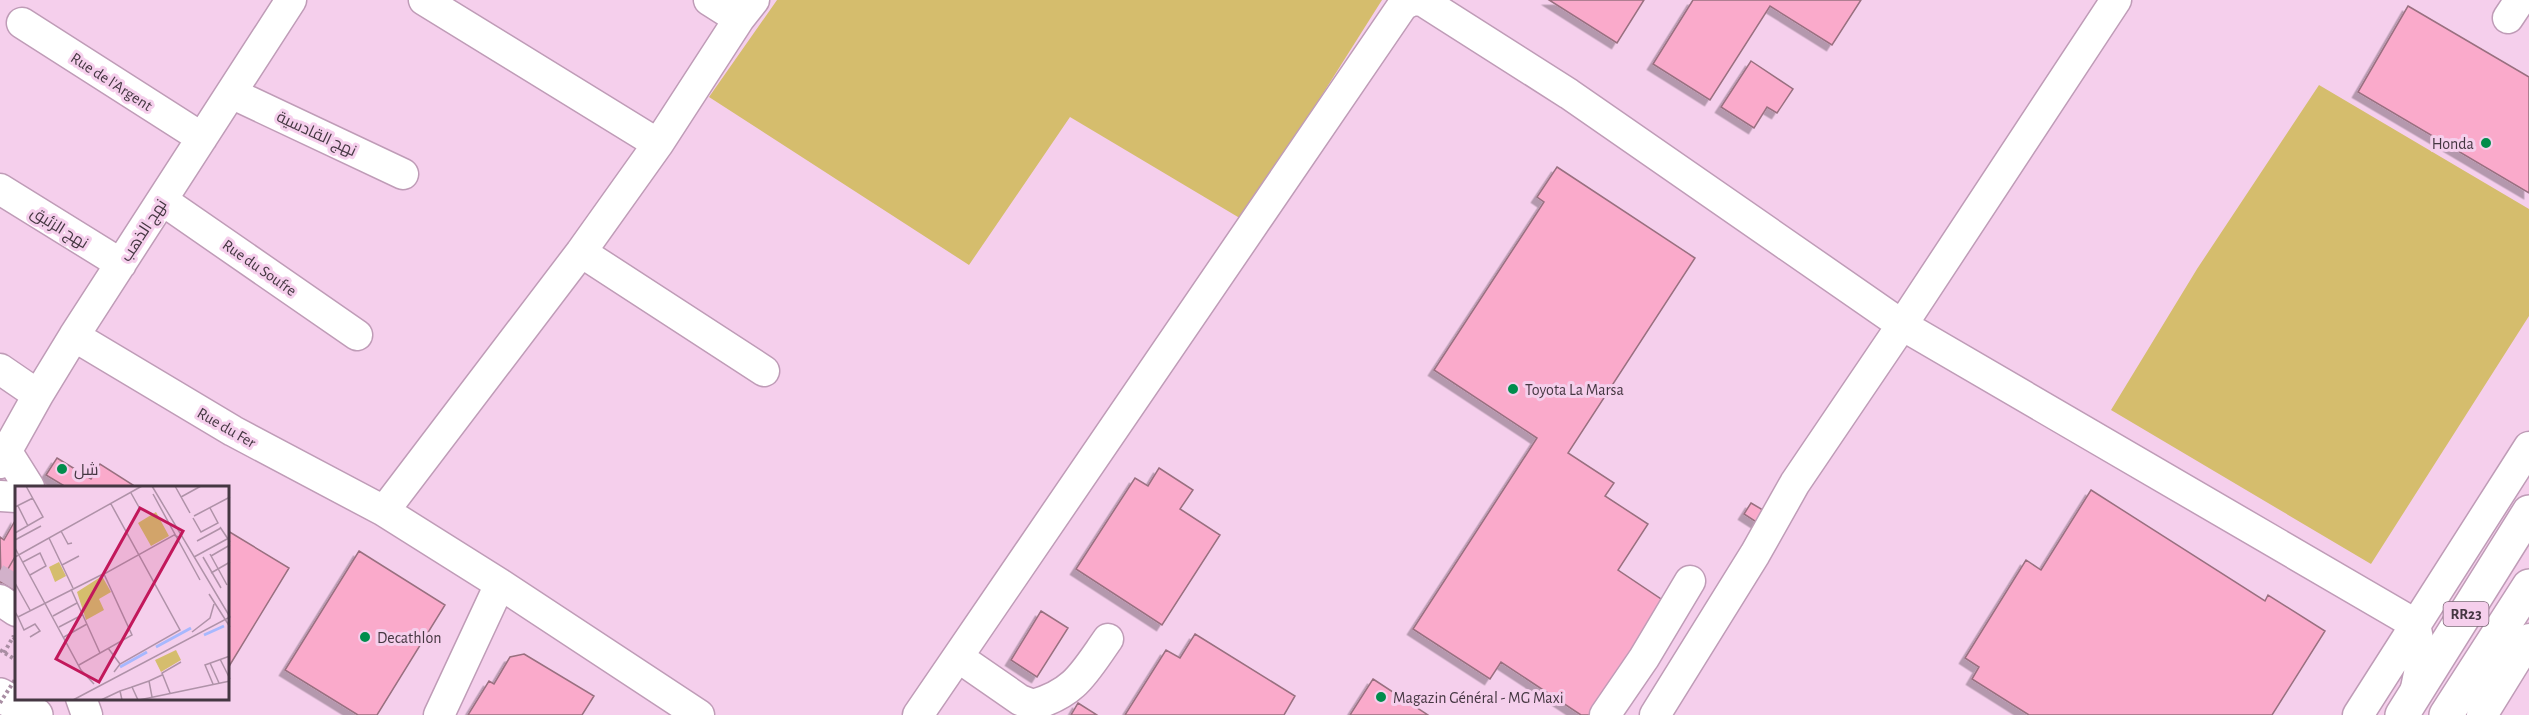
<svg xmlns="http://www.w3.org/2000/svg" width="2529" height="715" font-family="'Alegreya Sans',Cairo,sans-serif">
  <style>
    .green { fill: #d5bd6d }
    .building { fill: #faaacb; stroke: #997080; stroke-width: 1.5; filter: url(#shadow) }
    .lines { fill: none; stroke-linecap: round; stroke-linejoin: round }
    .minor-tunnel { stroke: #d2b1ca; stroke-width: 30; stroke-dasharray: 30 15; stroke-linecap: butt }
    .minor-casing { stroke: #bf9cb7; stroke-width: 33 }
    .highway-casing { stroke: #bf9cb7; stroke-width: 36 }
    .path { stroke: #a98ea3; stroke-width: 4; stroke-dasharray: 3 3; stroke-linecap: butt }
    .minor { stroke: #fff; stroke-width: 30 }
    .highway { stroke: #fff; stroke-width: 33 }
    .path-bridge { stroke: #a98ea3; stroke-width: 4; stroke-dasharray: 3 3; stroke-linecap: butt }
    .poi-dot { fill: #008d4c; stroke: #f5cfec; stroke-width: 2 }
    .labels { text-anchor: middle; stroke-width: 6; stroke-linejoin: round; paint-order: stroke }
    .shield { fill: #f5cfec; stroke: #7a6575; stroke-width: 1.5 }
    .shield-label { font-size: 15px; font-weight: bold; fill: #453742 }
    .street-label { font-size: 16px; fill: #453742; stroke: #f5cfec }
    .poi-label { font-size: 16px; fill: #453742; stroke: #f5cfec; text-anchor: start }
    .inset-river { fill: none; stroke: #a7b8fe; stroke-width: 3 }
    .inset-road { fill: none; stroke: #af92a8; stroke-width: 1.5 }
    .view { fill: #c2185b; fill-opacity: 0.15; stroke: #c2185b; stroke-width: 3 }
    .inset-edge { fill: none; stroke: #453742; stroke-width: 3 }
  </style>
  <defs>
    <filter id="shadow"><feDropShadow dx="-5.5" dy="5.5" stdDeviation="0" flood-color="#0004"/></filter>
  </defs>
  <rect width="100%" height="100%" fill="#f5cfec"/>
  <path class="green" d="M777 0H1382L1243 220 1070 117 969 265 709 97Z
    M2319 85 2529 209V316L2371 564 2111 410 2197 269Z"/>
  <path class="building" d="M1549 0H1644L1617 43Z
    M1693 0H1861L1832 45 1770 6 1710 100 1653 64Z
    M2408 6 2529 77V193L2358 92Z
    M1751 61 1793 89 1777 113 1767 107 1754 128 1721 107Z
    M1557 167 1695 258 1568 453 1614 483 1605 496 1648 524 1618 570 1670 605 1599 715H1581L1501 662 1490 679 1413 629 1537 438 1434 370 1544 202 1537 197Z
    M57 458 91 479 100 464 133 485 132 487H66L46 475Z
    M1159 468 1193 490 1180 509 1220 535 1162 625 1076 569 1135 478 1148 486Z
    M2091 490 2265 601 2268 595 2325 631 2272 715H2029L1972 679 1979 667 1965 658 2026 560 2041 570Z
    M1751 503 1768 513 1761 525 1744 514Z
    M16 519V555L1 581 0 537 4 540Z
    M228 531 289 568 228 668Z
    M359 551 445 605 377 715H358L285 670Z
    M16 555V591L1 581Z
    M1041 611 1068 628 1037 677 1011 660Z
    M1195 634 1295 696 1284 715H1125L1166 650 1180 658Z
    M524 654 594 696 582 715H468L489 681 494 684 510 657Z
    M1373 679 1428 715H1350Z
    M1078 703 1097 715H1071Z"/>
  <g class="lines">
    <path class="minor-tunnel" d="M8 586 16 573"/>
    <g class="minor-casing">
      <path id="minor" d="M424 0 658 144
        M709 0 739 19
        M2508 18 2520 0
        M22 23 202 138
        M231 93 403 174
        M0 189 121 264
        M162 200 357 335
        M581 252 764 371
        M74 336 233 431 384 511 500 584 699 715
        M0 369 38 395
        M7 452 29 487
        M0 463 38 395 74 336 291 0
        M0 496 16 497
        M384 511 581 252 658 144 739 19 754 0
        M0 600 16 611
        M958 657 1020 700 1033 705C1075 693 1084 673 1108 639
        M81 698 87 715
        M439 715 500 584
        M918 715 1403 5 1413 0 1423 1 1569 94 1902 325 2415 624 2422 659 2415 693
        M1605 715 1644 658 1690 581
        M1655 715 1755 554 1795 483 1902 325 2116 0
        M2358 715 2529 447
        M2482 715 2529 639"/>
    </g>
    <g class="highway-casing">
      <path id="highway" d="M0 695 36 715
        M2402 715 2529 512
        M2446 715 2529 586"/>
    </g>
    <path class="path" d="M0 650 16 660
      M4 653 13 637 16 639"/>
    <use href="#minor" class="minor"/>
    <use href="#highway" class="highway"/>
    <path class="path-bridge" d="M0 703 16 678"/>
  </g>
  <g class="poi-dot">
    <circle cx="2486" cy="143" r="6"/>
    <circle cx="1513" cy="389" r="6"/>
    <circle cx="62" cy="469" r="6"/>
    <circle cx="365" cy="637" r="6"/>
    <circle cx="1381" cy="697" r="6"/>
  </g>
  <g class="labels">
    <rect class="shield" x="2443.5" y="602" width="45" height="24" rx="4.5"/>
    <g class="shield-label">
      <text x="2466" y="619">RR23</text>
    </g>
    <g class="street-label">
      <text transform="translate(112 81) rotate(33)" y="6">Rue de l'Argent</text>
      <text transform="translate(317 133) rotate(25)" y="6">نهج القادسية</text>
      <text transform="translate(60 227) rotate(32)" y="6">نهج الزئبق</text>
      <text transform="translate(143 230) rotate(-57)" y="6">نهج الذهب</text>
      <text transform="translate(260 267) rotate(35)" y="6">Rue du Soufre</text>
      <text transform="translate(227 427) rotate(30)" y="6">Rue du Fer</text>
    </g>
    <g class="poi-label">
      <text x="2474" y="149" text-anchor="end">Honda</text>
      <text x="1525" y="395">Toyota La Marsa</text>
      <text x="74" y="475">شل</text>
      <text x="377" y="643">Decathlon</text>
      <text x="1393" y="703">Magazin Général - MG Maxi</text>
    </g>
  </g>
  <g transform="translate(15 486)">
    <rect width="214" height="214" fill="#f5cfec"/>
    <path d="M141 26 154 50 136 60 123 37ZM44 76 51 90 40 96 34 81ZM87 90 96 106 84 113 89 124 71 134 62 106ZM161 164 166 174 146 186 140 174Z" fill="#d5bd6d"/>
    <path class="inset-river" d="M189 149 209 140M141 161 176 142M105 181 132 166"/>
    <path class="inset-road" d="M160 0 175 27M116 7 125 23M138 8 185 94M166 11 186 0M96 18 165 144 105 178 99 186M3 20 13 40M0 21 18 12M179 30 215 11M178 32 186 46 203 37 195 22M205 41 215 56M46 45 53 58 57 57M0 47 28 31 11 0M34 52 58 102M0 54 26 40M182 55 206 42M0 62 66 184 79 198M195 68 212 99M196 70 215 59M0 71 127 0M179 71 212 53M188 71 206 102M8 76 25 67 31 80 15 89M47 79 64 70M196 87 215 76M0 97 15 124M56 103 85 167M194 108 215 141M0 126 3 131 88 88M38 130 62 117M3 131 9 144 20 138 25 145 15 151M44 141 67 129M177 146 195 132 199 118M49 151 72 138M93 162 105 178M205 173 215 193M195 177 204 197M64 179 117 149 89 88 159 49 163 51M198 198 190 179 215 170M155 207 147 187 166 176M137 211 134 195 147 189M58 214 215 131 137 0M86 214 105 205M107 214 105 205 117 201M123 214 117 201 134 195M124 214 215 195"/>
    <path class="view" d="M125 22 168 45 84 196 41 173Z"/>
    <rect width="214" height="214" class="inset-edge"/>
  </g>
</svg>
